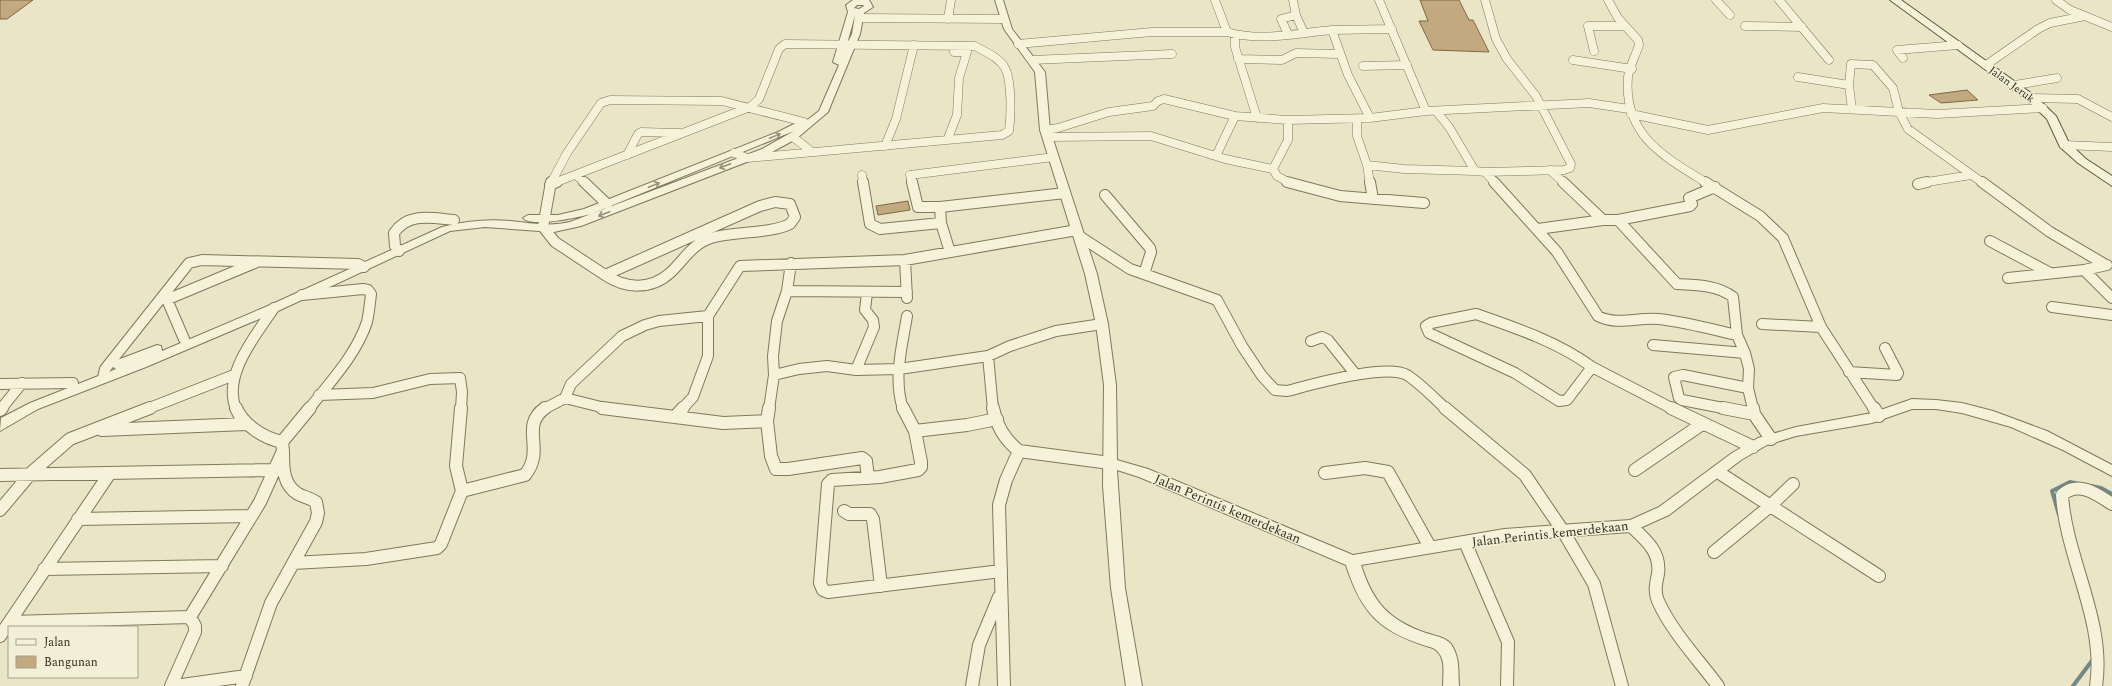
<svg xmlns="http://www.w3.org/2000/svg" width="2112" height="686" font-family="Spectral,serif">
  <style>
    .lines { fill: none; stroke-linecap: round; stroke-linejoin: round }
    .stream { stroke: #6f8a89; stroke-width: 4 }
    .building { fill: #c3a980; stroke: #7f6846 }
    .minor-far2-casing { stroke: #82785e; stroke-width: 9 }
    .minor-far1-casing { stroke: #82785e; stroke-width: 12 }
    .minor-casing { stroke: #82785e; stroke-width: 14 }
    .tertiary-casing { stroke: #82785e; stroke-width: 2 }
    .secondary-casing { stroke: #645a41; stroke-width: 2 }
    .minor-far2 { stroke: #f5f2d9; stroke-width: 8 }
    .minor-far1 { stroke: #f5f2d9; stroke-width: 10 }
    .minor { stroke: #f5f2d9; stroke-width: 12 }
    .tertiary { fill: #f5f2d9; fill-rule: evenodd }
    .secondary { fill: #f5f2d9; fill-rule: evenodd }
    .oneway { stroke: #94907c }
    .labels { text-anchor: middle; stroke-width: 3; stroke-linejoin: round; paint-order: stroke }
    .far-street-label { font-size: 11px; fill: #342e20; stroke: #f1efd5 }
    .street-label { font-size: 13px; fill: #342e20; stroke: #f1efd5 }
  </style>
  <rect width="100%" height="100%" fill="#e9e5c6"/>
  <g class="lines">
    <path class="stream" d="M2091 486 2101 488 2112 494
      M2059 515 2052 491 2070 482 2079 484
      M2073 686 2094 658"/>
  </g>
  <path class="building" d="M0 0H33L7 19H0Z
    M1420 0H1459L1469 20H1473L1489 52 1433 50 1419 21H1428Z
    M1967 90 1978 100 1941 103 1929 95Z
    M908 201 910 210 878 215 876 206Z"/>
  <g class="lines">
    <g class="minor-far2-casing">
      <path id="minor-far2" d="M1215 0 1227 32C1261 42 1298 33 1332 30
        M1293 0 1296 15 1304 33
        M1379 0 1426 111
        M1485 0 1496 39 1507 59 1536 96 1571 164 1570 168 1564 170 1485 172
        M1608 0 1618 18 1638 40 1639 45C1636 55 1629 67 1628 77 1623 135 1664 157 1707 183
        M1716 0 1730 15
        M1779 0 1829 60
        M2056 0 2070 10 2085 16
        M860 18 1004 19
        M948 19 951 0
        M1745 26 1802 27
        M1288 34 1281 19 1296 15
        M1235 35V47L1257 118
        M1018 44 1152 32H1227
        M1594 51 1588 26H1625
        M1903 58 1897 50 1958 45
        M1238 59 1282 60 1296 53 1339 54
        M1032 60 1172 54
        M1573 60 1632 69
        M1986 65 2038 29 2050 23 2085 16 2112 27
        M1363 66 1407 65
        M1798 77 1849 85
        M2015 85 2057 78
        M2031 98 2078 99 2112 117
        M1852 109 1849 85 1851 64 1873 65 1893 88 1899 112 1908 129 1983 183
        M1436 111 1449 127 1475 171 1485 172 1495 183
        M1631 114 1708 130 1823 108 1937 114 2043 108
        M1370 118 1348 75 1332 30 1392 29
        M1357 119V136L1367 165 1370 183
        M1045 130 1058 128 1109 112 1153 106 1158 101 1164 99 1235 116 1288 120 1370 118 1426 111 1589 103 1629 109
        M793 137 812 152
        M1049 137 1151 136 1225 159 1273 169 1277 176 1290 183
        M948 138 957 115 959 78 967 52H954
        M2064 145 2112 147
        M885 146 896 119 914 45
        M627 155 638 134 641 132 679 133
        M1216 156 1235 116
        M1367 165 1404 169 1475 171
        M1273 169 1288 140V120
        M1550 170 1564 183
        M862 175 863 183
        M577 176 585 183
        M551 183 567 153 601 103 610 100 722 101 804 122
        M554 183 750 107 759 99 779 49 785 44 975 46C985 52 999 57 1005 68 1012 81 1011 116 1009 131L1002 135 747 158 734 153
        M912 183 910 175 1054 157
        M1921 183 1971 175"/>
    </g>
    <g class="minor-far1-casing">
      <path id="minor-far1" d="M551 182 543 227 555 242 605 275
        M584 182 607 204
        M863 182 870 224 880 229 941 223
        M912 182 918 207H940
        M1287 182 1340 196 1424 203
        M1370 182 1373 199
        M1494 182 1557 252 1598 316C1616 326 1639 317 1659 319 1685 322 1711 329 1737 335
        M1563 182 1603 220H1618L1690 206 1692 204 1689 198 1715 187
        M1705 182 1760 216 1783 238 1821 327 1874 409
        M1982 182 2050 232 2106 265
        M1918 184 1927 182
        M550 185 557 182
        M1105 195 1150 248 1151 252 1144 274
        M775 202 790 204 795 217 790 224C770 234 734 231 711 238 692 244 684 260 670 273 651 290 626 289 605 275L760 206Z
        M1618 220 1677 284C1696 285 1718 285 1733 297L1737 335 1745 353 1749 369 1748 388 1753 409
        M1538 229 1603 220
        M1079 236 1130 269 1217 300 1242 346 1262 376 1275 390 1287 391C1311 385 1386 363 1407 375 1421 384 1434 398 1446 409
        M1990 241 2050 273
        M399 251 395 246 394 233C408 212 432 218 454 220
        M950 252 941 223 940 207 1065 193
        M905 260 907 298
        M2084 270 2112 298
        M2008 278 2084 270 2107 265
        M787 291 907 292
        M165 295 184 339
        M302 295 363 289 368 290 371 294C370 303 369 313 367 322 356 355 330 382 309 409
        M166 300 257 262
        M2052 307 2112 315
        M1476 314C1516 328 1558 342 1592 367L1567 400 1559 401 1515 373 1429 333 1426 326 1431 323Z
        M1762 324 1821 327
        M1311 341 1322 337 1328 340 1356 375
        M1653 345 1745 353
        M988 356 993 409
        M1592 367 1673 409
        M856 370 874 327 873 320 865 310 867 292
        M1849 372 1897 375 1898 373 1885 348
        M774 375 773 356 777 321 787 291 791 263
        M103 378 105 369 189 263 202 260 358 264 364 267
        M0 384 73 383
        M319 395 373 393 430 379 460 378 462 392 461 409
        M565 398 609 409
        M1 409 22 383
        M147 409 234 375
        M236 409C222 375 256 335 274 308
        M544 409 565 398 571 384 622 336 645 325 659 321 708 316 740 266 905 260 1077 230
        M682 409 693 397 708 356V316
        M769 409 774 375 799 369 827 366 856 370 899 369 988 356 1010 346 1056 331 1102 324
        M903 409C893 378 902 347 907 316
        M1728 409 1682 400 1679 398 1674 377 1683 375 1748 388"/>
    </g>
    <g class="minor-casing">
      <path id="minor" d="M602 408 675 417 683 408
        M903 408 915 431
        M993 408C997 426 1004 439 1019 451L1006 480 999 505 1004 686
        M1445 408 1525 475 1563 531 1594 584 1622 686
        M1671 408 1753 447
        M1723 408 1754 414 1771 439
        M1753 408 1754 414
        M1874 408 1879 416
        M0 410 2 408
        M675 417 723 423 767 421 769 408
        M997 419 967 425 915 431 921 462V467L918 470 880 477 832 480 828 484 820 583 823 590 828 592 1001 571
        M767 421 771 456 776 469H788L862 458 866 461 868 478
        M102 430 246 424
        M282 442 310 408
        M1019 451 1110 463
        M1635 470 1702 424
        M1718 472 1879 576
        M1325 473 1365 468 1388 472 1430 547
        M0 475 273 470
        M462 491 525 475C546 449 519 427 545 408
        M0 510 32 472 70 439 150 408
        M844 511 849 514H870L873 519 881 586
        M78 519 251 516
        M1631 526C1646 540 1661 552 1658 574 1656 583 1654 592 1658 601 1672 632 1698 659 1718 686
        M1465 542 1508 642 1507 686
        M1714 552 1770 506 1793 484
        M293 563 366 559 437 548 441 544 462 491 456 466 461 408
        M44 569 222 566
        M11 622 190 617
        M0 636 110 473
        M171 686 195 632V626L190 617 260 502 283 451 282 442C264 438 243 425 236 408
        M175 686 246 676
        M242 686 271 603 316 522 318 513 316 502C310 498 304 497 298 494 283 485 283 468 283 453
        M972 686 979 645 999 597
        M2096 686C2106 621 2066 559 2062 495 2078 480 2097 494 2112 504"/>
    </g>
    <g class="tertiary-casing">
      <path id="tertiary" d="M853 0H869L873 7 864 13 860 34 828 112 796 139 770 153 581 226 554 232 485 227 450 231 278 311 146 367 38 409 0 431 1 418 30 403 116 369 110 365 112 362 157 345 161 346 162 351 270 305 442 227C465 221 487 219 510 221 530 223 550 227 570 222L762 149 794 131 591 214C579 217 531 228 523 218L528 215H558L584 209 778 132 800 121H806L819 111 839 65 833 62 848 12 846 5ZM857 5H863L864 6 859 9 854 8ZM855 15 852 34 847 44Z
        M995 0H1003L1012 29 1045 72 1050 130 1097 274 1108 324 1116 385 1117 460 1148 469 1353 555 1504 529 1630 520 1659 507 1732 453 1758 438 1796 427 1872 413 1912 399 1936 400 1962 403 1993 411 2047 431 2112 465V476L2063 450 2011 427 1962 413 1936 409H1912L1872 423 1796 436 1767 445 1741 460 1669 515 1631 532 1504 541 1361 565C1373 603 1389 620 1426 633 1435 636 1445 637 1451 644 1460 657 1458 671 1459 686H1443C1443 672 1447 656 1433 648 1382 633 1362 616 1346 565L1139 477 1117 470 1125 588 1142 686H1126L1111 588 1103 486 1104 385 1096 324 1085 274 1040 130 1035 72 1004 29Z"/>
    </g>
    <g class="secondary-casing">
      <path id="secondary" d="M1890 0H1901L2035 96 2056 116 2069 143 2086 159 2112 176V186L2078 163 2060 147 2047 119 2027 100Z"/>
    </g>
    <use href="#minor-far2" class="minor-far2"/>
    <use href="#minor-far1" class="minor-far1"/>
    <use href="#minor" class="minor"/>
    <use href="#tertiary" class="tertiary"/>
    <use href="#secondary" class="secondary"/>
  </g>
  <defs><path id="oneway-shaft" d="M-6 0H5M1.5-3L5.5 0L1.5 3" fill="none" stroke-width="1.6" stroke-linecap="round" stroke-linejoin="round"/></defs>
  <g class="oneway">
    <use href="#oneway-shaft" transform="translate(775 136) rotate(-22)"/>
    <use href="#oneway-shaft" transform="translate(725 166) rotate(159)"/>
    <use href="#oneway-shaft" transform="translate(654 185) rotate(-22)"/>
    <use href="#oneway-shaft" transform="translate(604 214) rotate(159)"/>
  </g>
  <g class="labels">
    <g class="far-street-label">
      <text transform="translate(2012 84) rotate(36)" y="4">Jalan Jeruk</text>
    </g>
    <g class="street-label">
      <text transform="translate(1228 508) rotate(23)" y="5">Jalan Perintis kemerdekaan</text>
      <text transform="translate(1550 533) rotate(-6)" y="5">Jalan Perintis kemerdekaan</text>
    </g>
  </g>
  <rect x="8" y="626" width="130" height="52" fill="#f1efd5" stroke="#a5a28d"/>
  <rect x="16" y="639" width="20" height="6" fill="#f5f2d9" stroke="#a5a28d"/>
  <text x="44" y="646" font-size="12" fill="#342e20">Jalan</text>
  <rect x="16" y="656" width="20" height="12" fill="#c3a980" stroke="#a5a28d"/>
  <text x="44" y="666" font-size="12" fill="#342e20">Bangunan</text>
</svg>
